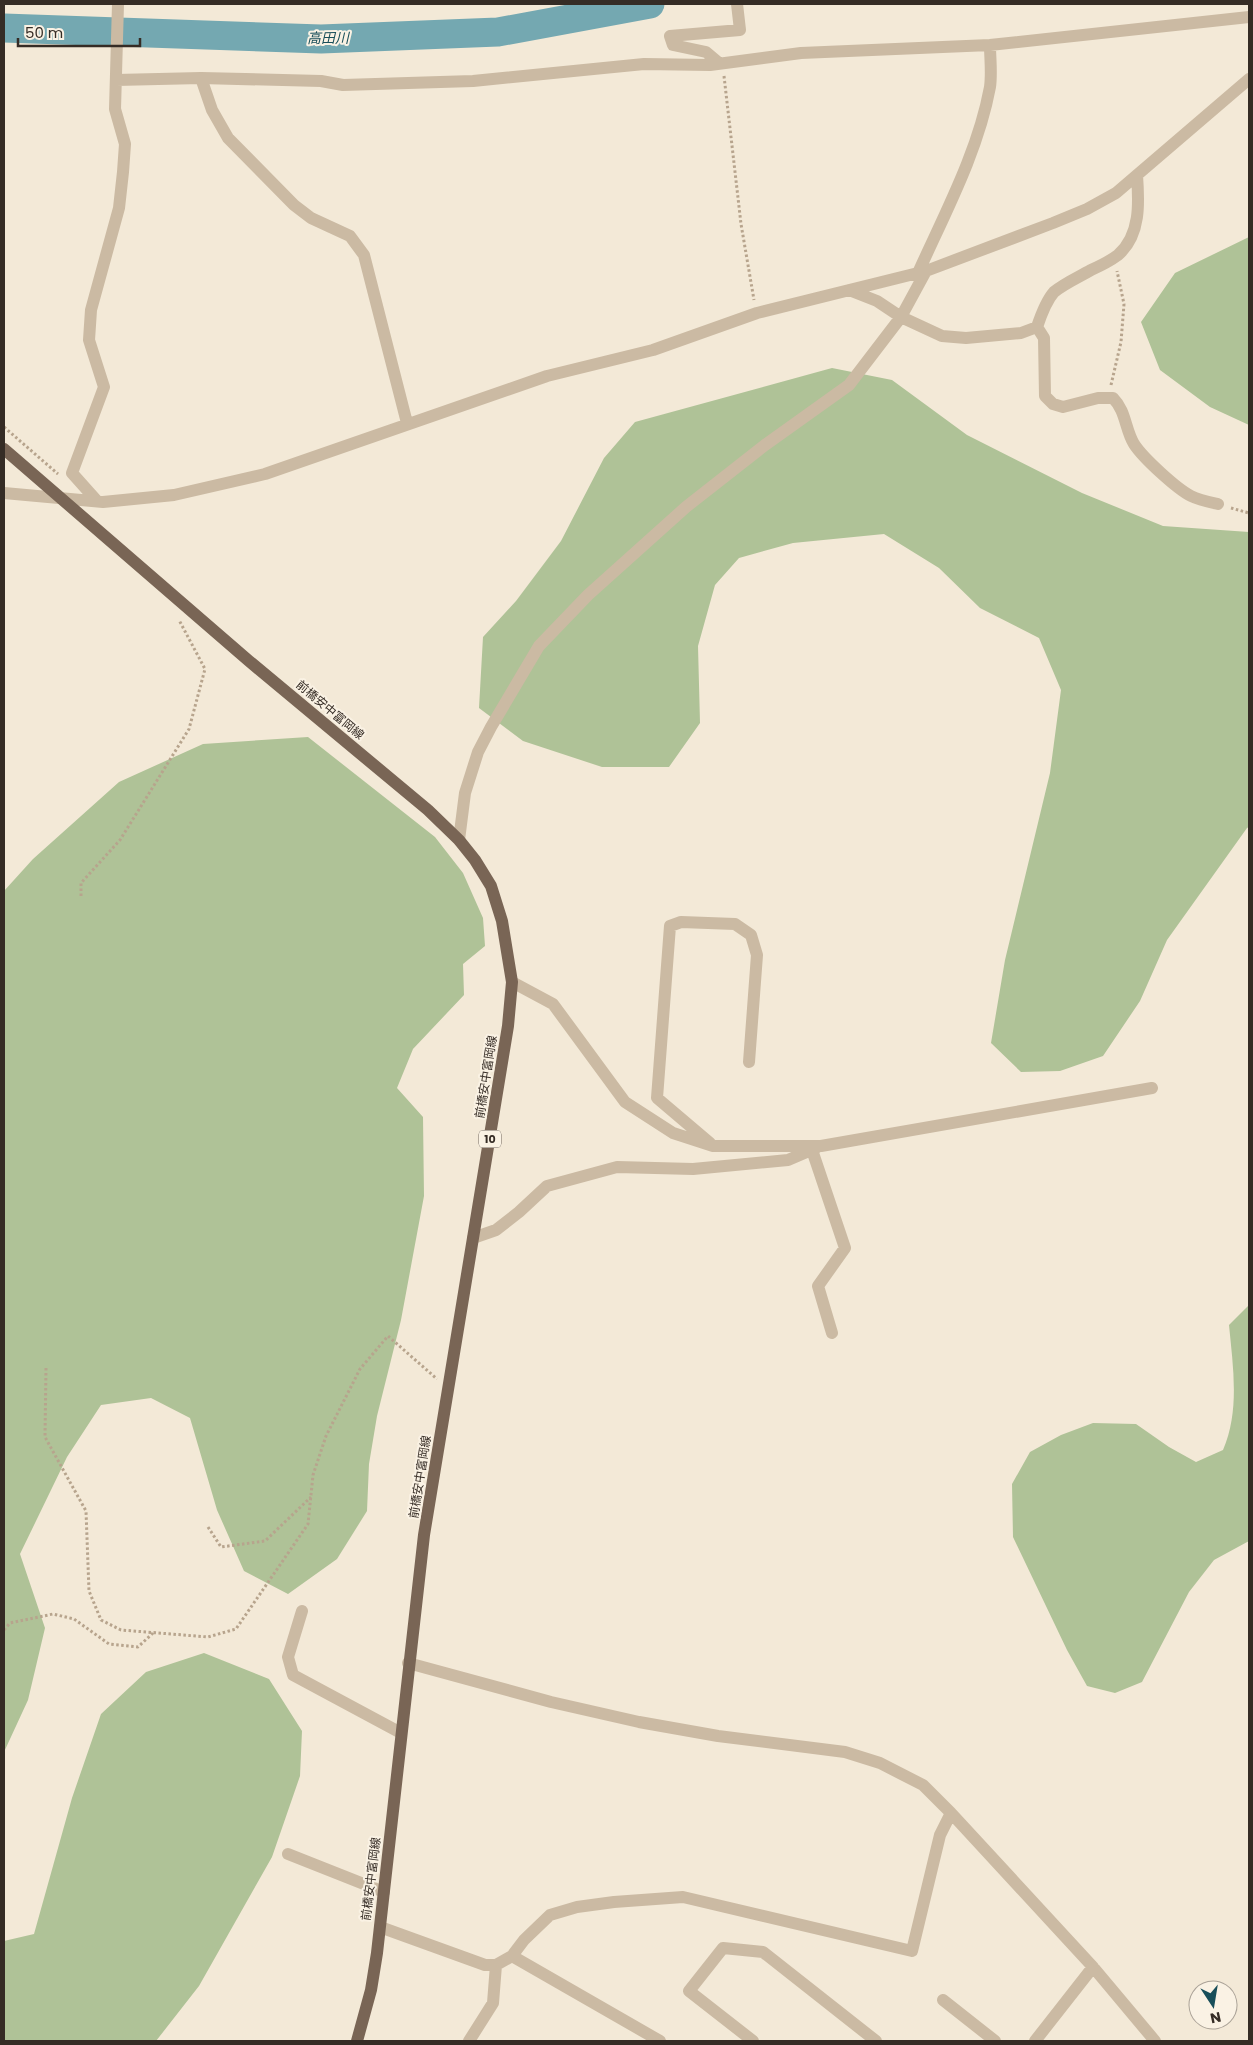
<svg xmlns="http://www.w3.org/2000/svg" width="1253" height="2045" font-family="Poppins,'Noto Sans JP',sans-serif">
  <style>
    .green { fill: #afc297 }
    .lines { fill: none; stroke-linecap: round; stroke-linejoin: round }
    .river { stroke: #74a8b1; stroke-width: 29 }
    .path { stroke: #b7a48d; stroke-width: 3; stroke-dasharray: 2.5 2.5; stroke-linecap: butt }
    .minor { stroke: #cbbaa3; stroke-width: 12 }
    .major { stroke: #796555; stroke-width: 12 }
    .labels { text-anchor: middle; stroke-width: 4; stroke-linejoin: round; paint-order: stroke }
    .shield { fill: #faf2e4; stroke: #70675e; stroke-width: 1 }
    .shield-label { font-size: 11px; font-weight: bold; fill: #352c25 }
    .street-label { font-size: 12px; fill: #352c25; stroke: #faf2e4 }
    .water-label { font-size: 14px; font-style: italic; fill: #184e59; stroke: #faf2e4 }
  </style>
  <rect width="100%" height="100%" fill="#f3e9d7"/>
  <path class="green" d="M1249 237V425L1210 407 1160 370 1141 322 1175 273Z
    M832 368 892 380 967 435 1082 493 1163 526 1249 532V827L1247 828 1167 940 1140 1001 1103 1056 1060 1071 1021 1072 991 1043 1005 960 1050 773 1061 690 1039 638 980 608 939 568 884 534 793 543 739 558 715 585 698 646 700 723 669 767H602L523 741 479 708 483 637 516 601 561 541 604 458 635 422Z
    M308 737 435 837 463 873 483 918 485 946 463 964 464 995 413 1049 397 1088 423 1117 424 1196 401 1320 377 1416 369 1464 367 1511 337 1559 288 1594 244 1571 217 1510 190 1418 151 1398 101 1405 67 1457 20 1554 45 1628 28 1700 4 1752V891L33 859 119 782 203 744Z
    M1249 1305V1541L1214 1560 1189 1592 1142 1682 1115 1693 1087 1686 1067 1650 1013 1537 1012 1484 1030 1452 1061 1435 1093 1423 1136 1424 1169 1447 1196 1462 1223 1450C1240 1411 1233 1367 1229 1325Z
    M204 1653 269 1679 302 1731 300 1776 272 1857 199 1986 156 2041H4V1941L34 1934 72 1798 101 1714 146 1672Z"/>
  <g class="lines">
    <path class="river" d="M4 28 321 39 498 32 650 4"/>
    <path class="path" d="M724 76 741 224 754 300
      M1111 385 1121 342 1124 304 1117 271
      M4 427 58 474
      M1231 508 1249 513
      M81 896V883L120 840 189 729 205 669 179 620
      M46 1368 45 1437 86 1511 89 1591 101 1620 121 1630 208 1637 236 1629 308 1524 313 1475 326 1436 360 1369 388 1336 437 1379
      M208 1527 221 1547 265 1541 311 1497
      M4 1630 10 1623 53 1614 74 1619 109 1644 138 1647 153 1633"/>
    <path class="minor" d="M719 63 706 52 673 45 670 36 740 30 737 4
      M201 78 212 110 228 138 294 205 311 218 350 236 364 255 407 423
      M116 80 201 78 321 81 343 85 473 81 644 64 710 65 801 53 990 45 1249 17
      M918 273C945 213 978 152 990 87 992 73 990 58 990 45
      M849 290 877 301 901 317 942 336 966 338 1021 333 1037 327C1041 315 1046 301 1054 292 1065 283 1079 277 1091 270 1100 266 1110 261 1118 255 1141 235 1139 202 1137 175
      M1037 327 1044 338 1045 396 1053 404 1063 407 1098 398H1113C1126 411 1125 429 1134 444 1143 458 1177 489 1191 496 1199 500 1209 502 1218 504
      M4 493 103 502 174 495 265 474 547 376 653 350 757 313 926 271 1053 223 1087 209 1116 193 1249 79
      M97 501 72 473 104 387 89 340 91 310 119 208 123 172 125 144 115 109 118 4
      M459 840 465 793 478 752 491 727 539 646 588 595 686 507 765 445 849 385 901 317 926 271
      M512 982 553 1004 625 1102 673 1133 713 1146H821L1152 1088
      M710 1143 657 1098 670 926 681 922 735 924 751 935 757 955 749 1062
      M812 1150 845 1248 818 1286 832 1333
      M473 1238 496 1230 519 1212 547 1186 617 1167 693 1169 788 1160 816 1148
      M302 1611 288 1657 293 1675 401 1733
      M408 1663 551 1702 639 1722 718 1736 845 1752 880 1763 923 1785 951 1813 1093 1967 1155 2041
      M288 1854 384 1892
      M380 1927 485 1965H496L512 1956 524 1940 550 1915 577 1907 614 1902 683 1897 912 1951 940 1835 951 1813
      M512 1956 660 2041
      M943 2000 995 2041
      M469 2041 493 2003 496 1965
      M753 2041 689 1991 723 1948 763 1952 876 2041
      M1035 2041 1093 1967"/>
    <path class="major" d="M4 449 249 661 428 810 459 840 475 860 491 886 502 921 512 982 508 1026 424 1535 377 1953 371 1990 357 2041"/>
  </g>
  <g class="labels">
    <rect class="shield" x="479" y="1130.5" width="22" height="17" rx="4"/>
    <g class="shield-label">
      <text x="490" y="1143">10</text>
    </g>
    <g class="street-label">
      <text transform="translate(330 710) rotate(40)" y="4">前橋安中富岡線</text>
      <text transform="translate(486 1077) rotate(-81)" y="4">前橋安中富岡線</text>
      <text transform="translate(420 1477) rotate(-81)" y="4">前橋安中富岡線</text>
      <text transform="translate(371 1879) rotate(-83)" y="4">前橋安中富岡線</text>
    </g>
    <g class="water-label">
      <text transform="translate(328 38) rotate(-1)" y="5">高田川</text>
    </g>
  </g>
  <rect width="1253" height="2045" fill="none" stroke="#352c25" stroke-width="10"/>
  <g transform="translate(1213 2005) rotate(168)"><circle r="24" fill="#faf2e4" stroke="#aba398"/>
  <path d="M0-4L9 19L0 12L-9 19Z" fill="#184e59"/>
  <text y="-8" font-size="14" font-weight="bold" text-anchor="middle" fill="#352c25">N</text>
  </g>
  <path d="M18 38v8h122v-8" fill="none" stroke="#352c25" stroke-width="2.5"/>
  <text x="25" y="38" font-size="15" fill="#352c25" stroke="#faf2e4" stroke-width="4" paint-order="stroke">50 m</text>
</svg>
